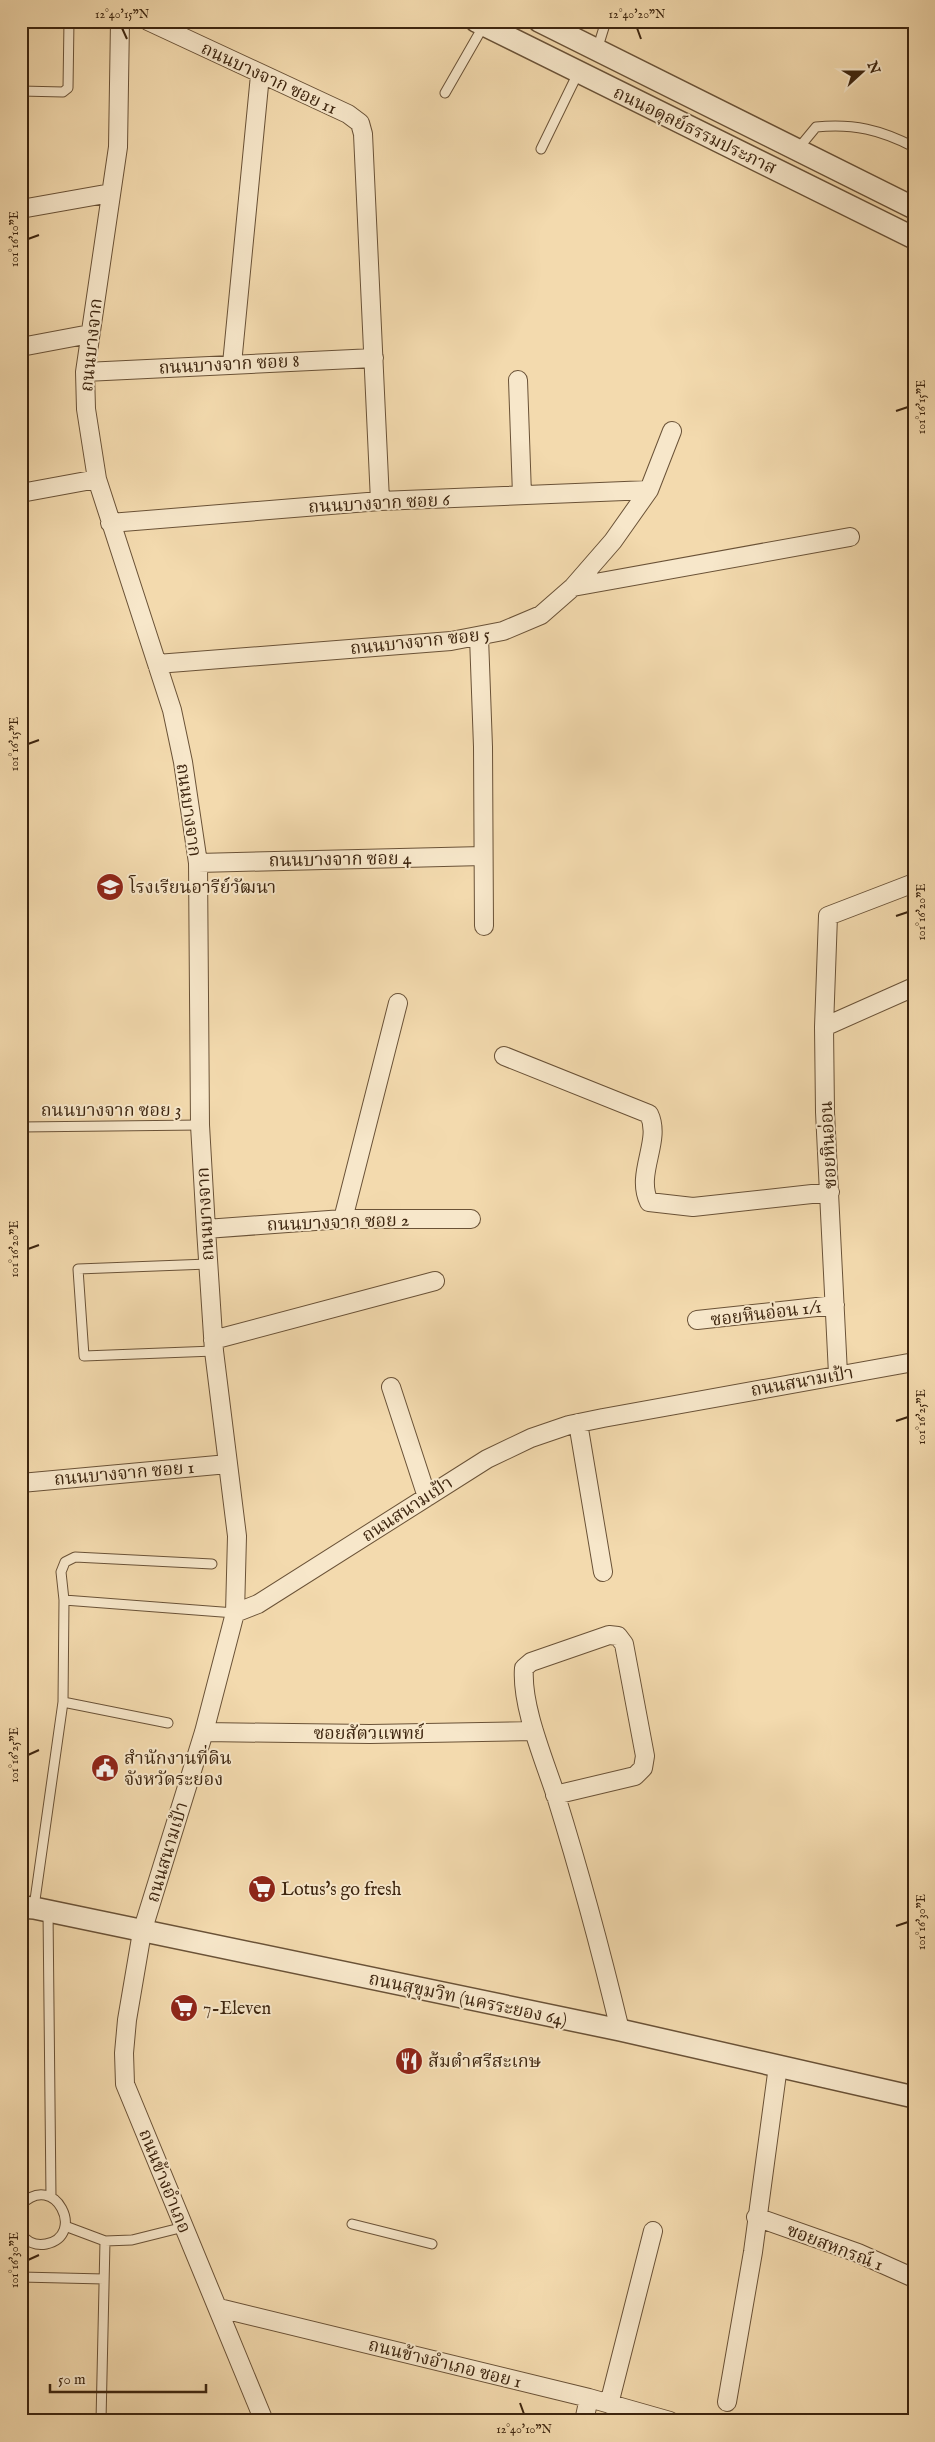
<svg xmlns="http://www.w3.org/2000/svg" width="935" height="2442" font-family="'IM FELL English','Noto Serif Thai',serif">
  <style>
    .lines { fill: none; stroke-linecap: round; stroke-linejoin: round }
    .service-casing { stroke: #6a5237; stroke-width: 11 }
    .minor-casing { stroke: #6a5237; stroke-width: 20 }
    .tertiary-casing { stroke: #6a5237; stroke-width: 24 }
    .service { stroke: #f7e7ca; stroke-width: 9 }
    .minor { stroke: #f7e7ca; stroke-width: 18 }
    .tertiary { stroke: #f7e7ca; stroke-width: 21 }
    .ticks { fill: none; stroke: #3d250f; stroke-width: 2 }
    .labels { text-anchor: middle; stroke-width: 4; stroke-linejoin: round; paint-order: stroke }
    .street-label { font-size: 18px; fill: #3d250f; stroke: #f7e7ca }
    .poi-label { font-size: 18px; fill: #3d250f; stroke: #f7e7ca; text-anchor: start }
    .neatline { fill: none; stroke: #3d250f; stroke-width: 2 }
    .ticks-label { font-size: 12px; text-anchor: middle; fill: #3d250f }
  </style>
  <rect width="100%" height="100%" fill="#f3daae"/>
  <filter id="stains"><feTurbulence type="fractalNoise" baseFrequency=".004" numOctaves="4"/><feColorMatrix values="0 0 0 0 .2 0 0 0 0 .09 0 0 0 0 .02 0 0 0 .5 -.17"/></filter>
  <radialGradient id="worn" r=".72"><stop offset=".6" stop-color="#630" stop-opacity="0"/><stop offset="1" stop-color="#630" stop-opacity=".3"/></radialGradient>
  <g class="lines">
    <g class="service-casing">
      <path id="service" d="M21 37H23V21
        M597 50 606 21
        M21 91 63 92 68 88 69 21
        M445 93 484 25
        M541 149 578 73
        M797 150 816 127C853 123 881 130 914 147
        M21 1127 200 1125
        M208 1264 78 1269 84 1356 214 1351
        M64 1600 61 1572 65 1562 75 1557 212 1564
        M63 1702 168 1723
        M34 1907 63 1702 64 1600 235 1613
        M48 1911 51 2197
        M21 2205C55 2170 87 2236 46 2244 36 2246 27 2242 21 2234
        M352 2224 432 2244
        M65 2226 105 2241 132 2240 184 2227
        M21 2277 104 2279
        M101 2421 105 2241"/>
    </g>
    <g class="minor-casing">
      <path id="minor" d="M120 21 118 147 85 372 86 409 97 479 172 710 183 762 198 863 200 1125 206 1229 214 1351 237 1536 235 1613 204 1732 142 1932 127 2020 124 2053 125 2084 264 2421
        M148 21 348 114 360 123 363 134 380 501
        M21 209 111 193
        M21 347 90 334
        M232 364 260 75
        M85 372 374 358
        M518 380 522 495
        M21 493 97 479
        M110 523 380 501 649 490
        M573 587 850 537
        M479 637 483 747 484 926
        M157 664 451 641 503 631 541 615 573 587 613 541 649 490 672 431
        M198 863 483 856
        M824 1027 914 987
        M504 1056 649 1114C662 1141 635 1173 649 1202L693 1207 830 1192
        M343 1219 398 1003
        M206 1229 343 1219H471
        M697 1320 835 1305
        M213 1340 435 1281
        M838 1374 825 1112 824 1027 828 916 914 883
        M391 1387 427 1497
        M578 1423 603 1572
        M21 1483 228 1464
        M235 1613 258 1604 487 1459 531 1438 569 1425 603 1418 914 1362
        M204 1732 370 1734 534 1731
        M555 1795 635 1776 643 1768 645 1756 624 1644 618 1636 609 1635 531 1662 524 1668C521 1706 544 1759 556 1796 580 1873 601 1951 620 2030
        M756 2217 858 2253 914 2278
        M219 2308 589 2398 670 2421
        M727 2402 753 2252 778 2066
        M609 2404 653 2231
        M584 2421 589 2398"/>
    </g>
    <g class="tertiary-casing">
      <path id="tertiary" d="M476 21 914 238
        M539 21 914 208
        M21 1907 34 1908 620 2030 914 2097"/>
    </g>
    <use href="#service" class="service"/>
    <use href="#minor" class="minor"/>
    <use href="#tertiary" class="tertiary"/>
  </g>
  <path class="ticks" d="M122 28 127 39M637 28 641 39M28 239 39 235M896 411 908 407M28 744 39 740M896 916 908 912M28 1249 39 1245M896 1421 908 1417M28 1755 39 1750M896 1926 908 1922M28 2260 39 2255M520 2403 524 2414"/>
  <defs>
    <g id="school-disc" transform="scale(1.4375)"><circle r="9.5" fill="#8f2418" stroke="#f7e7ca"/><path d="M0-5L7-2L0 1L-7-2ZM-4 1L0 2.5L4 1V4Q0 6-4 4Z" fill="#fff"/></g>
    <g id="civic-disc" transform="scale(1.4375)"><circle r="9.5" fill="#8f2418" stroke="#f7e7ca"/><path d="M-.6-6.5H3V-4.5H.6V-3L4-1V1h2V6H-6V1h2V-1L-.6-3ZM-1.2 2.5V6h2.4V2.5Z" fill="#fff"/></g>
    <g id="supermarket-disc" transform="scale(1.4375)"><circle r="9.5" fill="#8f2418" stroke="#f7e7ca"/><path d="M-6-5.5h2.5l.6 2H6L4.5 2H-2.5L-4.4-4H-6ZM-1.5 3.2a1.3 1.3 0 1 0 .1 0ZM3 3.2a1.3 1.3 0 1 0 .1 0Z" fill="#fff"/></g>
    <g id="restaurant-disc" transform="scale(1.4375)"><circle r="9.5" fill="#8f2418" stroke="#f7e7ca"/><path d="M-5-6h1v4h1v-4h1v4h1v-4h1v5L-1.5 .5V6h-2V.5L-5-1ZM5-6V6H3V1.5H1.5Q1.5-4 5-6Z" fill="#fff"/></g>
  </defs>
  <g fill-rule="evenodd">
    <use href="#school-disc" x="110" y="887"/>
    <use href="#civic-disc" x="105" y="1768"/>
    <use href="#supermarket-disc" x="262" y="1889"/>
    <use href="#supermarket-disc" x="184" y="2008"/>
    <use href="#restaurant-disc" x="409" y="2061"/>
  </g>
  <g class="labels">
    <g class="street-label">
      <text transform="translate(269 78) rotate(25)" y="6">ถนนบางจาก ซอย 11</text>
      <text transform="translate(695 130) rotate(26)" y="6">ถนนอดุลย์ธรรมประภาส</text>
      <text transform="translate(91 345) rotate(-84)" y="6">ถนนบางจาก</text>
      <text transform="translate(229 364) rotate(-3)" y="6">ถนนบางจาก ซอย 8</text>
      <text transform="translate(379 503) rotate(-3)" y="6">ถนนบางจาก ซอย 6</text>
      <text transform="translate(420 641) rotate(-6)" y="6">ถนนบางจาก ซอย 5</text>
      <text transform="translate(189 810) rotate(82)" y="6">ถนนบางจาก</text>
      <text transform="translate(340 859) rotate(-1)" y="6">ถนนบางจาก ซอย 4</text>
      <text x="111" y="1116">ถนนบางจาก ซอย 3</text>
      <text transform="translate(828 1145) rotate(-93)" y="6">ซอยหินอ่อน</text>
      <text transform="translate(205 1214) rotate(-93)" y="6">ถนนบางจาก</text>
      <text transform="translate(338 1222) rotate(-2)" y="6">ถนนบางจาก ซอย 2</text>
      <text transform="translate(766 1313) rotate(-7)" y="6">ซอยหินอ่อน 1/1</text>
      <text transform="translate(802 1381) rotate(-10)" y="6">ถนนสนามเป้า</text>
      <text transform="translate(124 1473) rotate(-5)" y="6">ถนนบางจาก ซอย 1</text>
      <text transform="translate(407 1509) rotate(-33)" y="6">ถนนสนามเป้า</text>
      <text x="369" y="1739">ซอยสัตวแพทย์</text>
      <text transform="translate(167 1852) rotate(-73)" y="6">ถนนสนามเป้า</text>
      <text transform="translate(468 1999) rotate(12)" y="6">ถนนสุขุมวิท (นครระยอง 64)</text>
      <text transform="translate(165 2181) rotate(68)" y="6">ถนนข้างอำเภอ</text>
      <text transform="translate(835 2247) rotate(21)" y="6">ซอยสหกรณ์ 1</text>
      <text transform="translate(445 2363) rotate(14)" y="6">ถนนข้างอำเภอ ซอย 1</text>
    </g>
    <g class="poi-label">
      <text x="129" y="893">โรงเรียนอารีย์วัฒนา</text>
      <text x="124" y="1764">สำนักงานที่ดิน<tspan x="124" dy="21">จังหวัดระยอง</tspan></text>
      <text x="281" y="1895">Lotus's go fresh</text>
      <text x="203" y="2014">7-Eleven</text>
      <text x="428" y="2067">ส้มตำศรีสะเกษ</text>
    </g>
  </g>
  <rect width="935" height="2442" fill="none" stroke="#f3daae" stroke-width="55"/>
  <g transform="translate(862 72) rotate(69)" stroke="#f7e7ca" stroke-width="4" paint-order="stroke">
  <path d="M0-4L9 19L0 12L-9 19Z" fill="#3d250f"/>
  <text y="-8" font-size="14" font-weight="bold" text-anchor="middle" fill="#3d250f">N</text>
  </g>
  <path d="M50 2384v8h156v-8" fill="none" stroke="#3d250f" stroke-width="2.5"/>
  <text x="58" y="2384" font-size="15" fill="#3d250f" stroke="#f7e7ca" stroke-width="4" paint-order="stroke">50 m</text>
  <rect x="28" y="28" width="880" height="2386" class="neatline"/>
  <g class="ticks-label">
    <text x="122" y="18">12°40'15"N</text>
    <text x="637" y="18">12°40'20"N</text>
    <text transform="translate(14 239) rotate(-90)" y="4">101°16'10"E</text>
    <text transform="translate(921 407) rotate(-90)" y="4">101°16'15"E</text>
    <text transform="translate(14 744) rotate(-90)" y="4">101°16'15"E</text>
    <text transform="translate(921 912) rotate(-90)" y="4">101°16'20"E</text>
    <text transform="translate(14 1249) rotate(-90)" y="4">101°16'20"E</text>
    <text transform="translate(921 1417) rotate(-90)" y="4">101°16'25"E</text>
    <text transform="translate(14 1755) rotate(-90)" y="4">101°16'25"E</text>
    <text transform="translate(921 1922) rotate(-90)" y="4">101°16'30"E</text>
    <text transform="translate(14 2260) rotate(-90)" y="4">101°16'30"E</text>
    <text x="524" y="2433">12°40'10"N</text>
  </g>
  <rect width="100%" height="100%" filter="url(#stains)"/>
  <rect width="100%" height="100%" fill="url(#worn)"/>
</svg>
